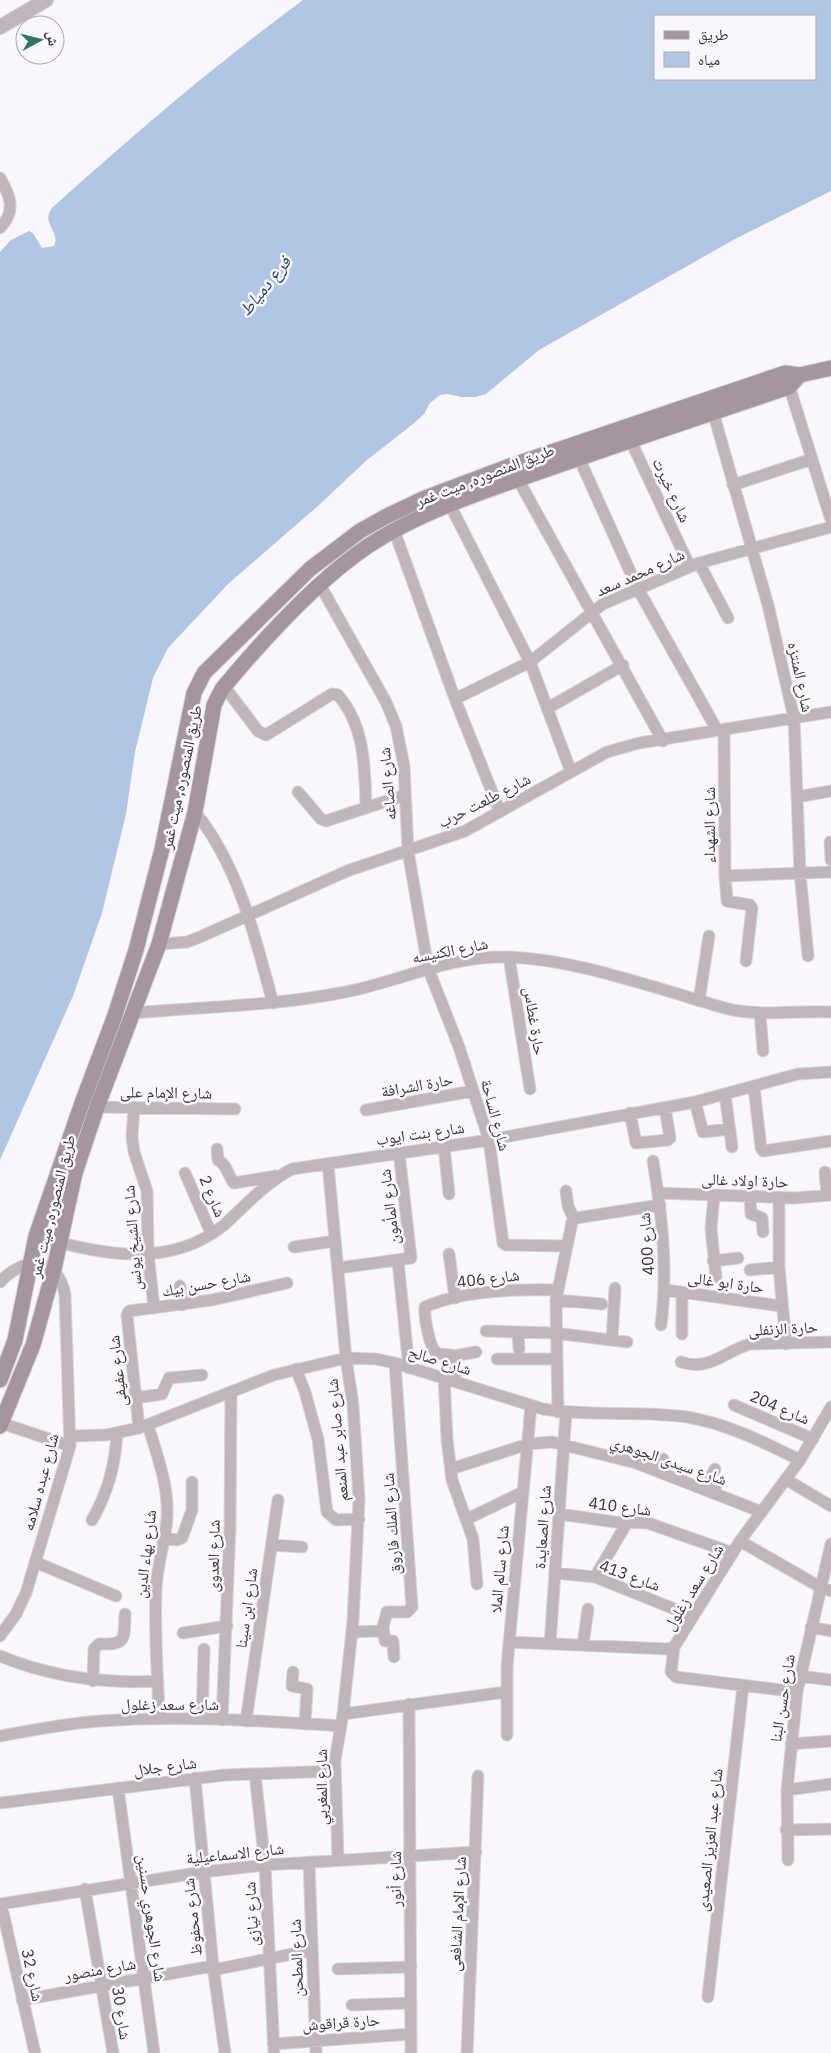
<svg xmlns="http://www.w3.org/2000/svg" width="831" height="2053" font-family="'IBM Plex Sans','Noto Naskh Arabic',sans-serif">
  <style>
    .water { fill: #b1c6e4; fill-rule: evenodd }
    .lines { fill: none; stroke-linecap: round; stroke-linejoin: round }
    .minor-casing { stroke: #d7d3db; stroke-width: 13 }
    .tertiary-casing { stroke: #d7d3db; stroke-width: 16 }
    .secondary-casing { stroke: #d7d3db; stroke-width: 17 }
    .minor { stroke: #bfb6bc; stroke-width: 11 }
    .tertiary { stroke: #bfb6bc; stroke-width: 14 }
    .secondary { stroke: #a3969f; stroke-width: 15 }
    .labels { text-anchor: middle; stroke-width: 5; stroke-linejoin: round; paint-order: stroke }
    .street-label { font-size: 16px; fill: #39343c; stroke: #faf6fe }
    .water-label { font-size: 18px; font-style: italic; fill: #27446d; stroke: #faf6fe }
  </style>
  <rect width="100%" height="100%" fill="#faf6fe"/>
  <path class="water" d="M303 0H831V191L735 239 539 350 486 394 476 397H461L448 394 440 395 430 403 424 414 413 424 367 460 319 505 228 584 168 648 153 678 135 752 126 814 102 913 73 996 0 1160V252L11 240 29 231 33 233 42 248 54 246C61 231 40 223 52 208 133 135 215 65 303 0ZM655 16H815V79H655Z"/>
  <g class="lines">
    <g class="minor-casing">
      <path id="minor" d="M0 178C11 197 16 211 0 228
        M787 379 831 520
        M713 412 768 605 794 718 800 873 808 956
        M628 435 690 567
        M579 458 638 589 717 730
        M515 474 663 741
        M733 485 812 459
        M450 505 530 662 571 772
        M394 530 455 699 500 812
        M699 563 728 618
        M320 585 386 702 396 726 404 766 408 851 428 968 459 1047 489 1140 503 1243 506 1245 566 1246
        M224 686 258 731 266 735 332 694 338 695C365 726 365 768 366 808
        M455 699 530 662 603 604 699 563 831 527
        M548 708 623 665
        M724 729 725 876 831 872
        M298 792 321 819 326 821 405 795
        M797 797 831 791
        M195 812C239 866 255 937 273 1003
        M830 842 831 860
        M725 876 727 901 750 905 752 908 746 961
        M159 944 187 942 200 937 347 871 465 831 607 752 639 743 831 712
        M509 957 530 1089
        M699 1001 709 936
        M133 1013C202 1007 272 1006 340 993 397 983 449 955 509 957 562 959 617 976 668 991 689 997 711 1005 733 1010 765 1016 798 1010 831 1012
        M760 1013 763 1051
        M754 1087 761 1148 763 1151 831 1141
        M725 1094 732 1147
        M695 1102 703 1132 730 1129
        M97 1107 235 1109
        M134 1107 132 1137 134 1152 147 1191 148 1253 154 1308
        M366 1110 473 1091
        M630 1113 636 1143 668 1140 670 1138 665 1108
        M444 1146 449 1194
        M217 1149 218 1160C227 1164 228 1176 234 1183L276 1176
        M653 1161C662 1216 668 1270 661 1325
        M328 1164 346 1358 353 1405 359 1499 353 1621 343 1714 335 1760 338 1860
        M825 1172 827 1195
        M185 1173 211 1233
        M566 1191 568 1206 574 1219
        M658 1193 795 1198 831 1195
        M714 1196 711 1228 716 1277
        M750 1197 751 1214 762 1218 763 1232
        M779 1197V1267L786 1344
        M36 1236C97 1254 169 1270 224 1225 246 1205 265 1183 292 1169L489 1140 695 1102 798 1074 831 1072
        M294 1247 335 1241
        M449 1254 455 1298
        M398 1261 409 1368
        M713 1261 738 1258
        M338 1268 411 1258 399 1152
        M750 1270 779 1267
        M0 1282C24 1256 58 1256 65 1295L70 1446 26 1593 16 1614 0 1636
        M180 1286 182 1305
        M666 1290 781 1306
        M556 1300 602 1304
        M486 1331 555 1333 627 1342
        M518 1332 519 1349
        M682 1334V1292
        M612 1340 615 1288
        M453 1356 476 1352
        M497 1359H556
        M681 1362C709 1372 725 1351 750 1344L831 1342
        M296 1369 305 1392 318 1439 327 1512 336 1520 359 1519
        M444 1377 447 1439 452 1480 473 1539 477 1584
        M455 1381 453 1356C448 1353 442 1356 437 1353 429 1348 424 1315 425 1307 462 1290 517 1289 557 1290
        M136 1398 162 1394 169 1378 202 1375
        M734 1405 813 1439
        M558 1412 556 1300 572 1222 576 1218 660 1205
        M1 1423 70 1446
        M148 1425C157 1456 169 1485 167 1518 165 1542 157 1565 156 1589 154 1632 158 1676 159 1719
        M139 1428 127 1315 129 1311 212 1300 287 1283
        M71 1436 106 1435 139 1428 274 1375 346 1358 376 1359 395 1363 543 1409C590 1417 639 1410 687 1417 728 1424 763 1442 800 1460
        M451 1469 528 1444 552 1442 636 1463 762 1512
        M659 1471 663 1459
        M787 1480 831 1506
        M713 1491 718 1482 711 1477 715 1469
        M559 1514 615 1522 648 1523 733 1553
        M467 1519 523 1492
        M92 1520C108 1492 115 1466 117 1433
        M163 1538 177 1540 182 1538 192 1510V1482
        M740 1541 820 1587 831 1591
        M272 1545 302 1547
        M35 1562 116 1596
        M555 1573 595 1577 692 1616
        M595 1577 628 1521
        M383 1627 385 1641H393L394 1657
        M811 1627 831 1631
        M352 1632 380 1631 383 1627 387 1612H407L412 1607 395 1363
        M183 1633 227 1626
        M509 1642 668 1649 674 1647 740 1541 800 1460 831 1407
        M550 1644 566 1413
        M583 1645 588 1609
        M674 1647 671 1672 676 1677 797 1692
        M0 1656C51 1677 103 1684 158 1681
        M293 1672 292 1686 307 1689 305 1724
        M800 1676 831 1680
        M93 1681 94 1649 99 1644C127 1645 124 1639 125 1614
        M409 1704 411 2053
        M343 1714 506 1692
        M202 1719 204 1649
        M222 1720 230 1526 231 1392
        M246 1721 278 1500
        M507 1735V1666L531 1406
        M0 1736C34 1730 67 1723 101 1721 181 1715 261 1721 341 1726
        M791 1744 831 1741
        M255 1774 265 1865 274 2053
        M195 1778 213 1966 225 2053
        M118 1788 154 2053
        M787 1790 831 1784
        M0 1803 225 1775 335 1771
        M786 1830 831 1829
        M788 1860 787 1790 797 1692 831 1544
        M309 1862 316 2053
        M85 1889 113 2053
        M0 1904 203 1872 265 1865 476 1852
        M1 1904 35 2053
        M338 1969 411 1967
        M213 1970 312 1950
        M708 1997 743 1686
        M22 2000 213 1966
        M352 2005 411 2003
        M273 2044 411 2034
        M467 2053 478 1776"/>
    </g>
    <g class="tertiary-casing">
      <path id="tertiary" d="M0 27 46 0"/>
    </g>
    <g class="secondary-casing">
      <path id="secondary" d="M0 1380 15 1340 36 1236 82 1103 114 1018 136 950 162 849 194 693 204 673 310 569 360 531 387 516 425 498 510 466 785 373 800 375 831 368
        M0 1426 33 1345 54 1269 75 1173 97 1107 159 944 195 812 214 705 222 689C262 641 316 581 368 546 421 511 485 491 545 470 626 442 708 414 789 387L800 375"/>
    </g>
    <use href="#minor" class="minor"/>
    <use href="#tertiary" class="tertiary"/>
    <use href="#secondary" class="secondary"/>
  </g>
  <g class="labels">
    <g class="street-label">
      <text transform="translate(485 475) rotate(-21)" y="6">طريق المنصوره, ميت غمر</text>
      <text transform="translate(672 490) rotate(65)" y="6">شارع خيرت</text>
      <text transform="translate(640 572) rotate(-24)" y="6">شارع محمد سعد</text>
      <text transform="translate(801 677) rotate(78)" y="6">شارع المنتزه</text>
      <text transform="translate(181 777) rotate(-78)" y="6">طريق المنصوره, ميت غمر</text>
      <text transform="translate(387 784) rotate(-95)" y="6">شارع الصاغه</text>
      <text transform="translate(484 800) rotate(-27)" y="6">شارع طلعت حرب</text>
      <text transform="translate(709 825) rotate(-90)" y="6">شارع الشهداء</text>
      <text transform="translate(450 950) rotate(-11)" y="6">شارع الكنيسه</text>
      <text transform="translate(535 1021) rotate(81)" y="6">حارة غطاس</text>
      <text transform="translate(417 1085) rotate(-10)" y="6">حارة الشرافة</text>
      <text transform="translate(166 1092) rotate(1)" y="6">شارع الإمام على</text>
      <text transform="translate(496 1115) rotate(75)" y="6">شارع الساحة</text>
      <text transform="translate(420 1133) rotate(-8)" y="6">شارع بنت ايوب</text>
      <text transform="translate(745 1180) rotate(2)" y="6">حارة اولاد غالى</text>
      <text transform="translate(213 1196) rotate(67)" y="6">شارع 2</text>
      <text transform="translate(52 1206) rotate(-76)" y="6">طريق المنصوره, ميت غمر</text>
      <text transform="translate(389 1207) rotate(-97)" y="6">شارع المأمون</text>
      <text transform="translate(132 1238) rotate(-94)" y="6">شارع الشيخ يونس</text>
      <text transform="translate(646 1244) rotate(-94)" y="6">شارع 400</text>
      <text transform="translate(488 1278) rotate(-7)" y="6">شارع 406</text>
      <text transform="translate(726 1282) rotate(8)" y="6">حارة ابو غالى</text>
      <text transform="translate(206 1283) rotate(-10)" y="6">شارع حسن بيك</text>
      <text transform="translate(783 1328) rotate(-3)" y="6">حارة الزنفلى</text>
      <text transform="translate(440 1360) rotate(17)" y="6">شارع صالح</text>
      <text transform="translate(117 1371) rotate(-96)" y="6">شارع عفيفى</text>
      <text transform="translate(780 1407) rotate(23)" y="6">شارع 204</text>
      <text transform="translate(337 1440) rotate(-95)" y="6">شارع صابر عبد المنعم</text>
      <text transform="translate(669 1460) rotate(19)" y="6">شارع سيدى الجوهري</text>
      <text transform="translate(40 1482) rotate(-75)" y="6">شارع عبده سلامه</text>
      <text transform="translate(620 1506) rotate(7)" y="6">شارع 410</text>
      <text transform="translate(391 1524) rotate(-94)" y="6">شارع الملك فاروق</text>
      <text transform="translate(542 1527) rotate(-86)" y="6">شارع الصعايدة</text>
      <text transform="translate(145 1554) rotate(-83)" y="6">شارع بهاء الدين</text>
      <text transform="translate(213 1556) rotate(-89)" y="6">شارع العدوى</text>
      <text transform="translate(499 1569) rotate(-85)" y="6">شارع سالم الملا</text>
      <text transform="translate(630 1575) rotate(20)" y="6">شارع 413</text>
      <text transform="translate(693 1587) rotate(-58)" y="6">شارع سعد زغلول</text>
      <text transform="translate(246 1608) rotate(-82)" y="6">شارع ابن سينا</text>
      <text transform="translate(782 1698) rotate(-81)" y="6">شارع حسن البنا</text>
      <text x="170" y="1710">شارع سعد زغلول</text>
      <text transform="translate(165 1766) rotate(-7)" y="6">شارع جلال</text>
      <text transform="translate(321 1787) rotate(-90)" y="6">شارع المغربي</text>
      <text transform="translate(709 1840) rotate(-84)" y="6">شارع عبد العزيز الصعيدى</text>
      <text transform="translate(235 1853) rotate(-6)" y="6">شارع الاسماعيلية</text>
      <text transform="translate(395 1879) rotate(-90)" y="6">شارع أنور</text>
      <text transform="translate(251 1914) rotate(-93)" y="6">شارع نيازى</text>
      <text transform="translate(457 1914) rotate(-87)" y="6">شارع الإمام الشافعى</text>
      <text transform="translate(192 1917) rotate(-96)" y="6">شارع محفوظ</text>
      <text transform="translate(152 1918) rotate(82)" y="6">شارع الجوهري حسنين</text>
      <text transform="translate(296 1958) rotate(-92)" y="6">شارع المطحن</text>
      <text transform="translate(100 1969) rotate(-10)" y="6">شارع منصور</text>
      <text transform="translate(33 1975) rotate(78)" y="6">شارع 32</text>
      <text transform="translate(122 2013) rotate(81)" y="6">شارع 30</text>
      <text transform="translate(341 2022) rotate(-4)" y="6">حارة قراقوش</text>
    </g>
    <g class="water-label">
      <text transform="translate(265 286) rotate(-51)" y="6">فرع دمياط</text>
    </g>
  </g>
  <rect x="654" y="15" width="162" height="65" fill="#faf6fe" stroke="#ada8b0"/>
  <rect x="664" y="31" width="25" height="8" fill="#a3969f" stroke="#ada8b0"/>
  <text x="698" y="40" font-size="15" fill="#39343c">طريق</text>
  <rect x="664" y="52" width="25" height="15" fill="#b1c6e4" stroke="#ada8b0"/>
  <text x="698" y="65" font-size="15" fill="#39343c">مياه</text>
  <g transform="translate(40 40) rotate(83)"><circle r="24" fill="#faf6fe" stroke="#ada8b0"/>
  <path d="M0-4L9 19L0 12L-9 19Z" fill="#327668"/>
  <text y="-8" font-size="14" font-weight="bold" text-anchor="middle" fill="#39343c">ش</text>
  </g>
</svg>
